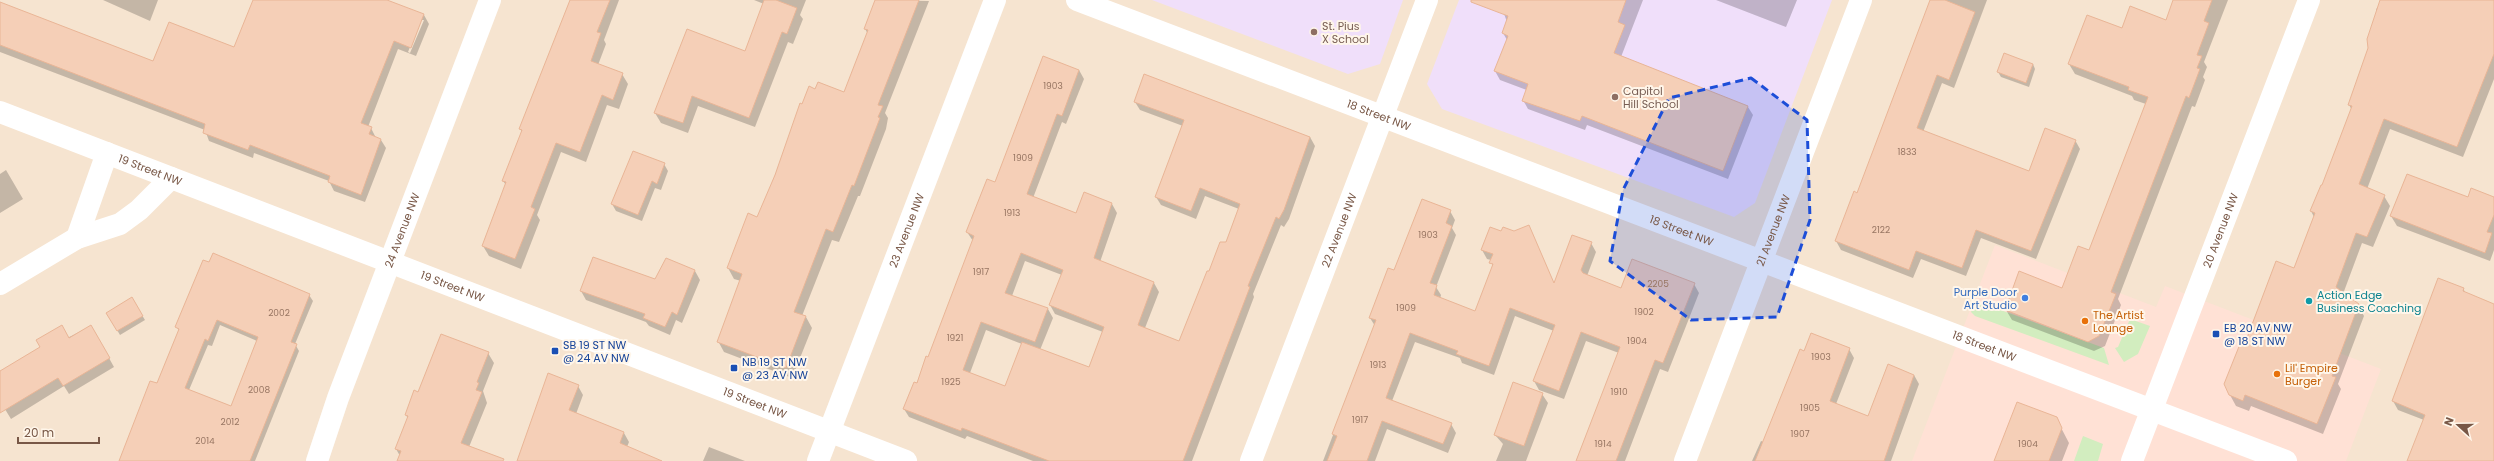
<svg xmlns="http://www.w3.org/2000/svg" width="2494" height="461" font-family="Poppins,sans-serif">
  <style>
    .residential { fill: #f6e4d0 }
    .commercial { fill: #ffe1d5 }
    .education { fill: #f0dffa }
    .green { fill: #d2edbf }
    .shadow { fill: #0003; fill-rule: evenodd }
    .building { fill: #f5cfb7; stroke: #e9b596; fill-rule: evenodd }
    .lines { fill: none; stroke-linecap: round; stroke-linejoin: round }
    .street { stroke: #fff; stroke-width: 22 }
    .secondary { stroke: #fff; stroke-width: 22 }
    .marked { fill: #1d4ed8; fill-opacity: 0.2; stroke: #1d4ed8; stroke-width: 3; stroke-dasharray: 8 5; stroke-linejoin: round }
    .education-dot { fill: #8d6e63; stroke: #fff6ea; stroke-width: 1.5 }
    .shop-dot { fill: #3f7fe0; stroke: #fff6ea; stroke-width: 1.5 }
    .culture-dot { fill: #0f9aa8; stroke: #fff6ea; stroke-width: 1.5 }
    .food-dot { fill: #e8710a; stroke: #fff6ea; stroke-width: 1.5 }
    .transit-dot { fill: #1a4fb4; stroke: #fff6ea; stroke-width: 1.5 }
    .labels { text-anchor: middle; stroke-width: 4; stroke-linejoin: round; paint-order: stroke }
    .number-label { font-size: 9px; fill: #977562 }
    .education-label { font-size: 11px; fill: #785e54; stroke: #fff6ea; text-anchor: start }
    .street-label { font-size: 11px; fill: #785746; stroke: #fff6ea }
    .shop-label { font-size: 11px; fill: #366cbe; stroke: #fff6ea; text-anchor: end }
    .culture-label { font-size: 11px; fill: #0d838f; stroke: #fff6ea; text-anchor: start }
    .food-label { font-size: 11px; fill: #c56008; stroke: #fff6ea; text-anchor: start }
    .transit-label { font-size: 11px; fill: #164399; stroke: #fff6ea; text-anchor: start }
  </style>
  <rect width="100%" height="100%" fill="#fef3e2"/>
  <path class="residential" d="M0 0H2494V461H0Z"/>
  <path class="commercial" d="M1995 245 2156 307 2165 286 2381 369 2346 461H1912Z"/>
  <path class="education" d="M1152 0H1403L1380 64 1348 74Z
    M1459 0H1832L1755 203 1734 217 1442 109 1427 84Z"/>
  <path class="green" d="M1976 301 2104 348 2109 365 1975 316 1971 312Z
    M2130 319 2150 326 2138 354 2124 362 2115 348 2118 347Z
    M2083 436 2103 444 2098 461H2074Z"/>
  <path class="shadow" d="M103 0H158L150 21Z
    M254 0H384L424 15 429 24 416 56 398 49 368 127 371 128 376 138 381 140 386 148 365 202 334 191 329 181 254 153 253 158 209 141 205 130 0 52V3L154 62 234 49ZM421 20H424L410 53 408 52Z
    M571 0H619L604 40 606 44 598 65 622 74 628 84 619 109 607 105 586 162 561 152 537 215 540 220 521 269 489 256 483 246 506 185 503 181 522 132 520 129Z
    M754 0H806L800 15 803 19 793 44 788 42 755 127 698 106 688 133 661 123 655 113 745 52 764 4Z
    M876 0 929 1 885 113 888 118 886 129 860 196H858L839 242 832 240 802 316 806 317 812 328 792 378 724 352 718 341 741 281 734 279 728 268 758 218 803 105 816 90 845 93 868 34 865 29Z
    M1499 0H1643L1621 57 1748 107 1753 115 1728 179 1587 125 1585 130 1528 109 1523 100 1527 90 1500 80 1495 71 1507 40 1503 33 1507 22Z
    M1716 0H1797L1786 27Z
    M1931 0H1987L1954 88 1942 83 1923 132 2030 173 2075 140 2080 149 2036 259 1981 238 1966 276 1921 259 1913 278 1841 250 1836 241 1858 194Z
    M2174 0H2228L2204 62 2207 67 2203 77 2205 80 2195 107 2192 106 2118 299 2121 305 2105 346 2094 351 2012 320 2006 310 2063 289 2089 252 2146 104 2134 100 2132 96 2075 74 2069 64 2122 29 2166 21Z
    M2385 0H2494V79L2463 157 2390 129 2367 189 2384 196 2390 206 2373 247 2362 243 2343 294 2358 305 2364 316 2338 384 2341 389 2323 434 2251 406 2249 411 2236 406 2230 395 2246 344 2294 269 2314 217 2311 211 2323 187 2352 110 2349 105 2369 48 2378 15 2376 9 2384 4Z
    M2033 64 2035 69 2029 87 2001 77 1998 72Z
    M1079 70 1084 79 1066 124 1062 122 1033 198 1076 214 1084 194 1112 204 1117 213 1100 262 1154 283 1159 292 1145 328 1180 342 1210 273 1226 243 1239 209 1205 196 1196 219 1161 205 1156 197 1183 126 1140 110 1135 102 1310 137 1315 146 1289 219 1284 227 1281 225 1253 294 1254 297 1192 461H1033L967 436 965 439 909 417 904 409 929 358 973 241 967 232 996 184ZM1025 261 1062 275 1050 305 1055 314 1103 332 1089 368 1040 350 1053 318 1048 309 1012 296ZM986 330 1022 344 1006 387 970 373Z
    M664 164 668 171 661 190 655 188 642 221 616 211 612 204Z
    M6 170 23 199 0 213V174Z
    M2468 198H2494V250L2490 261 2397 226 2391 216Z
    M1450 211 1455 220 1452 228 1456 235 1436 287 1441 295 1440 299 1476 313 1493 267 1491 260 1487 259 1482 250 1502 232H1514L1529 226 1554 284 1591 243 1596 252 1587 276 1621 289 1694 284 1699 293 1668 372 1660 369 1625 461H1576L1619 353 1586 341 1564 399 1539 390 1534 381 1554 331 1515 316 1494 375 1462 363 1460 358 1415 342 1392 401 1451 424 1456 433 1448 453 1387 429 1375 461H1323L1375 326 1370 318 1395 271Z
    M695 271 700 280 682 323 676 320 670 335 649 326 646 322 586 300 581 291 655 281Z
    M2463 288 2466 294 2494 305V461H2410L2424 420 2398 410 2393 401Z
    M309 295 313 301 295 344 299 351 255 461H116H120L157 385 179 331 177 327ZM220 325 257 341 232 407 189 390 208 345 212 346Z
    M132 299 145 320 120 335 107 313Z
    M91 326 114 367 69 394 64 386 11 419 0 401V372Z
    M1849 349 1854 358 1836 404 1869 417 1914 375 1919 384 1891 461H1752L1761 441 1764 442 1804 352Z
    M488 353 494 363 483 391 487 403 469 447 483 461H398L400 456 396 449 408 419 406 415 418 393Z
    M578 386 583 395 576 414 624 433 629 442 627 447 632 461H518Z
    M1542 394 1548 403 1526 461H1496L1503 444 1495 435Z
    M2056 418 2069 443 2062 461H1995Z
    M709 447 745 461H703Z"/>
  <path class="building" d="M253 0H387L424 14 411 48 394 41 361 123 372 127 369 134 381 139 361 195 328 182 330 176 250 145 248 150 203 133 205 124 0 45V2L153 61 169 22 234 47Z
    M570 0H610L597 32 601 33 591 61 623 73 613 100 602 95 580 152 556 143 531 207 535 209 515 259 482 246 506 182 502 181 522 130 519 129Z
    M764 0H776L797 8 787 34 782 32 749 118 692 96 683 123 654 113 687 29 745 51Z
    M875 0H919L878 105 883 106 878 117 880 118 854 186 852 185 833 232 826 229 794 312 806 316 786 368 717 342 742 274 727 268 748 213 757 217 775 175 800 103 802 104 809 86 815 89 818 82 844 92 868 30 864 29Z
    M1471 0H1626L1618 22 1625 25 1614 53 1748 106 1723 171 1582 116 1580 121 1522 101 1528 84 1494 71 1508 36 1502 33 1508 16 1471 2Z
    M1930 0H1945L1975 12 1949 80 1937 75 1917 128 2029 171 2045 128 2076 140 2031 251 1976 230 1962 268 1916 251 1909 270 1835 241 1854 191 1857 193Z
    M2173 0H2212L2204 21 2209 23 2197 55 2202 56 2197 68 2200 69 2189 98 2186 96 2111 292 2116 294 2099 336 2088 342 2005 310 2019 271 2062 288 2078 246 2089 250 2148 97 2128 90 2129 87 2068 64 2087 15 2122 28 2130 6 2166 20Z
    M2380 0H2494V54L2457 147 2384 119 2359 184 2385 195 2367 237 2356 233 2336 287 2359 304 2332 376 2336 377 2317 424 2245 395 2243 401 2229 395 2224 384 2240 344 2241 341 2245 343 2276 261 2294 268 2315 213 2310 211 2321 185H2322L2352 106 2348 105 2368 48 2367 39Z
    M2004 53 2033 64 2026 83 1997 72Z
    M1043 56 1079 70 1062 116 1057 114 1027 194 1076 213 1084 192 1112 203 1094 258 1154 282 1138 325 1179 341 1207 271H1209L1220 242H1226L1240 204 1200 188 1191 211 1155 197 1184 120 1134 102 1144 74 1310 137 1284 210 1279 219 1276 217 1248 286 1250 287 1183 461H1049L962 428 961 431 903 409 914 382 917 383 926 356 928 357 974 236 966 232 987 179 995 182ZM1021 253 1063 270 1049 305 1104 327 1089 367 1022 342 1005 386 963 370 981 322 1035 342 1048 308 1005 293Z
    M633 151 665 163 657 184 652 181 638 215 611 204Z
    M2407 174 2468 197 2471 188 2494 197V215L2487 232 2492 233 2485 253 2390 216Z
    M1422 199 1451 210 1446 223 1452 226 1430 283 1437 285 1434 295 1475 311 1493 264 1489 263 1493 254 1481 250 1490 227 1501 231 1503 227 1514 231 1529 225 1554 283 1572 235 1592 242 1581 270 1583 273 1621 288 1632 259 1695 283 1663 363 1655 360 1616 461H1576L1620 347 1581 332 1559 391 1533 381 1555 325 1510 308 1489 366 1456 354 1458 351 1410 333 1386 398 1452 423 1443 444 1382 421 1367 461H1327L1337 436 1332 434 1376 320 1369 318 1388 268 1394 270Z
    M213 253 310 294 291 342 297 344 250 461H119L150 381 157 383 179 329 175 327 203 260 209 262ZM217 320 258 337 231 406 185 388 205 339 208 341Z
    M593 257 655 279 666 258 695 270 677 315 672 312 665 327 643 318 645 314 580 291Z
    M2438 278 2464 288 2463 291 2494 304V461H2407L2425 415 2392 401Z
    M132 297 143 316 117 331 106 313Z
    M62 325 69 338 91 325 110 358 63 386 58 378 0 413V371L40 347 36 340Z
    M1811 333 1850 348 1830 401 1868 416 1888 364 1914 375 1884 461H1755L1800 349 1804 351Z
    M441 334 489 352 477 382 479 383 476 390 482 392 461 443 504 459 503 461H397L401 451 395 449 408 416 405 415 414 390 418 392Z
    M548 373 579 385 569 410 624 432 620 443 662 461H517Z
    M1513 382 1543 393 1524 446 1494 435Z
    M2017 402 2057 417 2062 428 2049 461H1994Z"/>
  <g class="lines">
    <g class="street">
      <path id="s1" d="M1077 0 2286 461"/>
      <path id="s2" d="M818 461 995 0"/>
      <path id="s3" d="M1251 461 1427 0"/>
      <path id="s4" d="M1685 461 1861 0"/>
    </g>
    <g class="secondary">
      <path id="s5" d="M0 112 906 461"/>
      <path d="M77 238 107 153"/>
      <path d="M0 284 77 238 120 224 139 210 171 178"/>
      <path id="s6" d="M317 461 338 398 490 0"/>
      <path id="s7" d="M2132 461 2309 0"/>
    </g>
  </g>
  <path class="marked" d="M1751 78 1807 120 1810 220 1777 317 1691 320 1610 261 1623 190 1669 98Z"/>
  <g class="education-dot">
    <circle cx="1314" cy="32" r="4"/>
    <circle cx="1615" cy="97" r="4"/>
  </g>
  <circle class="shop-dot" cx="2025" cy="298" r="4"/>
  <circle class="culture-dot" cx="2309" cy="301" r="4"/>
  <g class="food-dot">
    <circle cx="2085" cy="321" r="4"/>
    <circle cx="2277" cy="374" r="4"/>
  </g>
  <g class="transit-dot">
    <rect x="2212" y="330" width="8" height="8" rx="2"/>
    <rect x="551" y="347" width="8" height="8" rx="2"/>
    <rect x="730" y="364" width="8" height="8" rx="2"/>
  </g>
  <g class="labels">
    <g class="number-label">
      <text x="1053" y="89">1903</text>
      <text x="1907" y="155">1833</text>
      <text x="1023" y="161">1909</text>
      <text x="1012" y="216">1913</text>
      <text x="1881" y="233">2122</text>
      <text x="1428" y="238">1903</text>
      <text x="981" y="275">1917</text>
      <text x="1658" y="287">2205</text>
      <text x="1406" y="311">1909</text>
      <text x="1644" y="315">1902</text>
      <text x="279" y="316">2002</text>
      <text x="955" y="341">1921</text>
      <text x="1637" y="344">1904</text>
      <text x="1821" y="360">1903</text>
      <text x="1378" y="368">1913</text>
      <text x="951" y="385">1925</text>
      <text x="259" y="393">2008</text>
      <text x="1619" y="395">1910</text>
      <text x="1810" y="411">1905</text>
      <text x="1360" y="423">1917</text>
      <text x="230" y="425">2012</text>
      <text x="1800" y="437">1907</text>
      <text x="205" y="444">2014</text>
      <text x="1603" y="447">1914</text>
      <text x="2028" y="447">1904</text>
    </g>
    <g class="education-label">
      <text x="1322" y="30">St. Pius<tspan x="1322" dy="13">X School</tspan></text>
      <text x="1623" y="95">Capitol<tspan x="1623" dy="13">Hill School</tspan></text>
    </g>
    <g class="street-label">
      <text dy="4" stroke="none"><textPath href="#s1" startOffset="323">18 Street NW</textPath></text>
      <text dy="4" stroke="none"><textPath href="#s5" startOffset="161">19 Street NW</textPath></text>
      <text dy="4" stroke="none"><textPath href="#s6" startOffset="246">24 Avenue NW</textPath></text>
      <text dy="4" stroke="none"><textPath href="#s3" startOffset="247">22 Avenue NW</textPath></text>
      <text dy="4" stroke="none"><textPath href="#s1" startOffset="647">18 Street NW</textPath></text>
      <text dy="4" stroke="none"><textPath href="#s4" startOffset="247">21 Avenue NW</textPath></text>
      <text dy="4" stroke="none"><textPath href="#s7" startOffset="247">20 Avenue NW</textPath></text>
      <text dy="4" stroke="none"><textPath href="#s2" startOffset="247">23 Avenue NW</textPath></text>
      <text dy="4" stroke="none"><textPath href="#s5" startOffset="485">19 Street NW</textPath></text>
      <text dy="4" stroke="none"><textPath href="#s1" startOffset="971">18 Street NW</textPath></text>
      <text dy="4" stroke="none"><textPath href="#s5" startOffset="809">19 Street NW</textPath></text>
    </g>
    <g class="shop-label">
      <text x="2017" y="296">Purple Door<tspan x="2017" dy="13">Art Studio</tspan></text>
    </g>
    <g class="culture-label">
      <text x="2317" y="299">Action Edge<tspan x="2317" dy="13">Business Coaching</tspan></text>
    </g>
    <g class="food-label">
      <text x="2093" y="319">The Artist<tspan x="2093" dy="13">Lounge</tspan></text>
      <text x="2285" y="372">Lil' Empire<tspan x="2285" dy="13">Burger</tspan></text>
    </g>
    <g class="transit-label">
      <text x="2224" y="332">EB 20 AV NW<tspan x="2224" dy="13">@ 18 ST NW</tspan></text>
      <text x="563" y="349">SB 19 ST NW<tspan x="563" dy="13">@ 24 AV NW</tspan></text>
      <text x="742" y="366">NB 19 ST NW<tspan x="742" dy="13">@ 23 AV NW</tspan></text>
    </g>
  </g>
  <g transform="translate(2458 425) rotate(291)" stroke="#fff6ea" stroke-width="3" paint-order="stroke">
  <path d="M0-3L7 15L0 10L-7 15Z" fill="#785746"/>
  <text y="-6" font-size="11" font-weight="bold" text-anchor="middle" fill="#785746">N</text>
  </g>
  <path d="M18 437v6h81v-6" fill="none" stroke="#785746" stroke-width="2"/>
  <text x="24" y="437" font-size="12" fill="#785746" stroke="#fff6ea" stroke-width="3" paint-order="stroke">20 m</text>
</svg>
